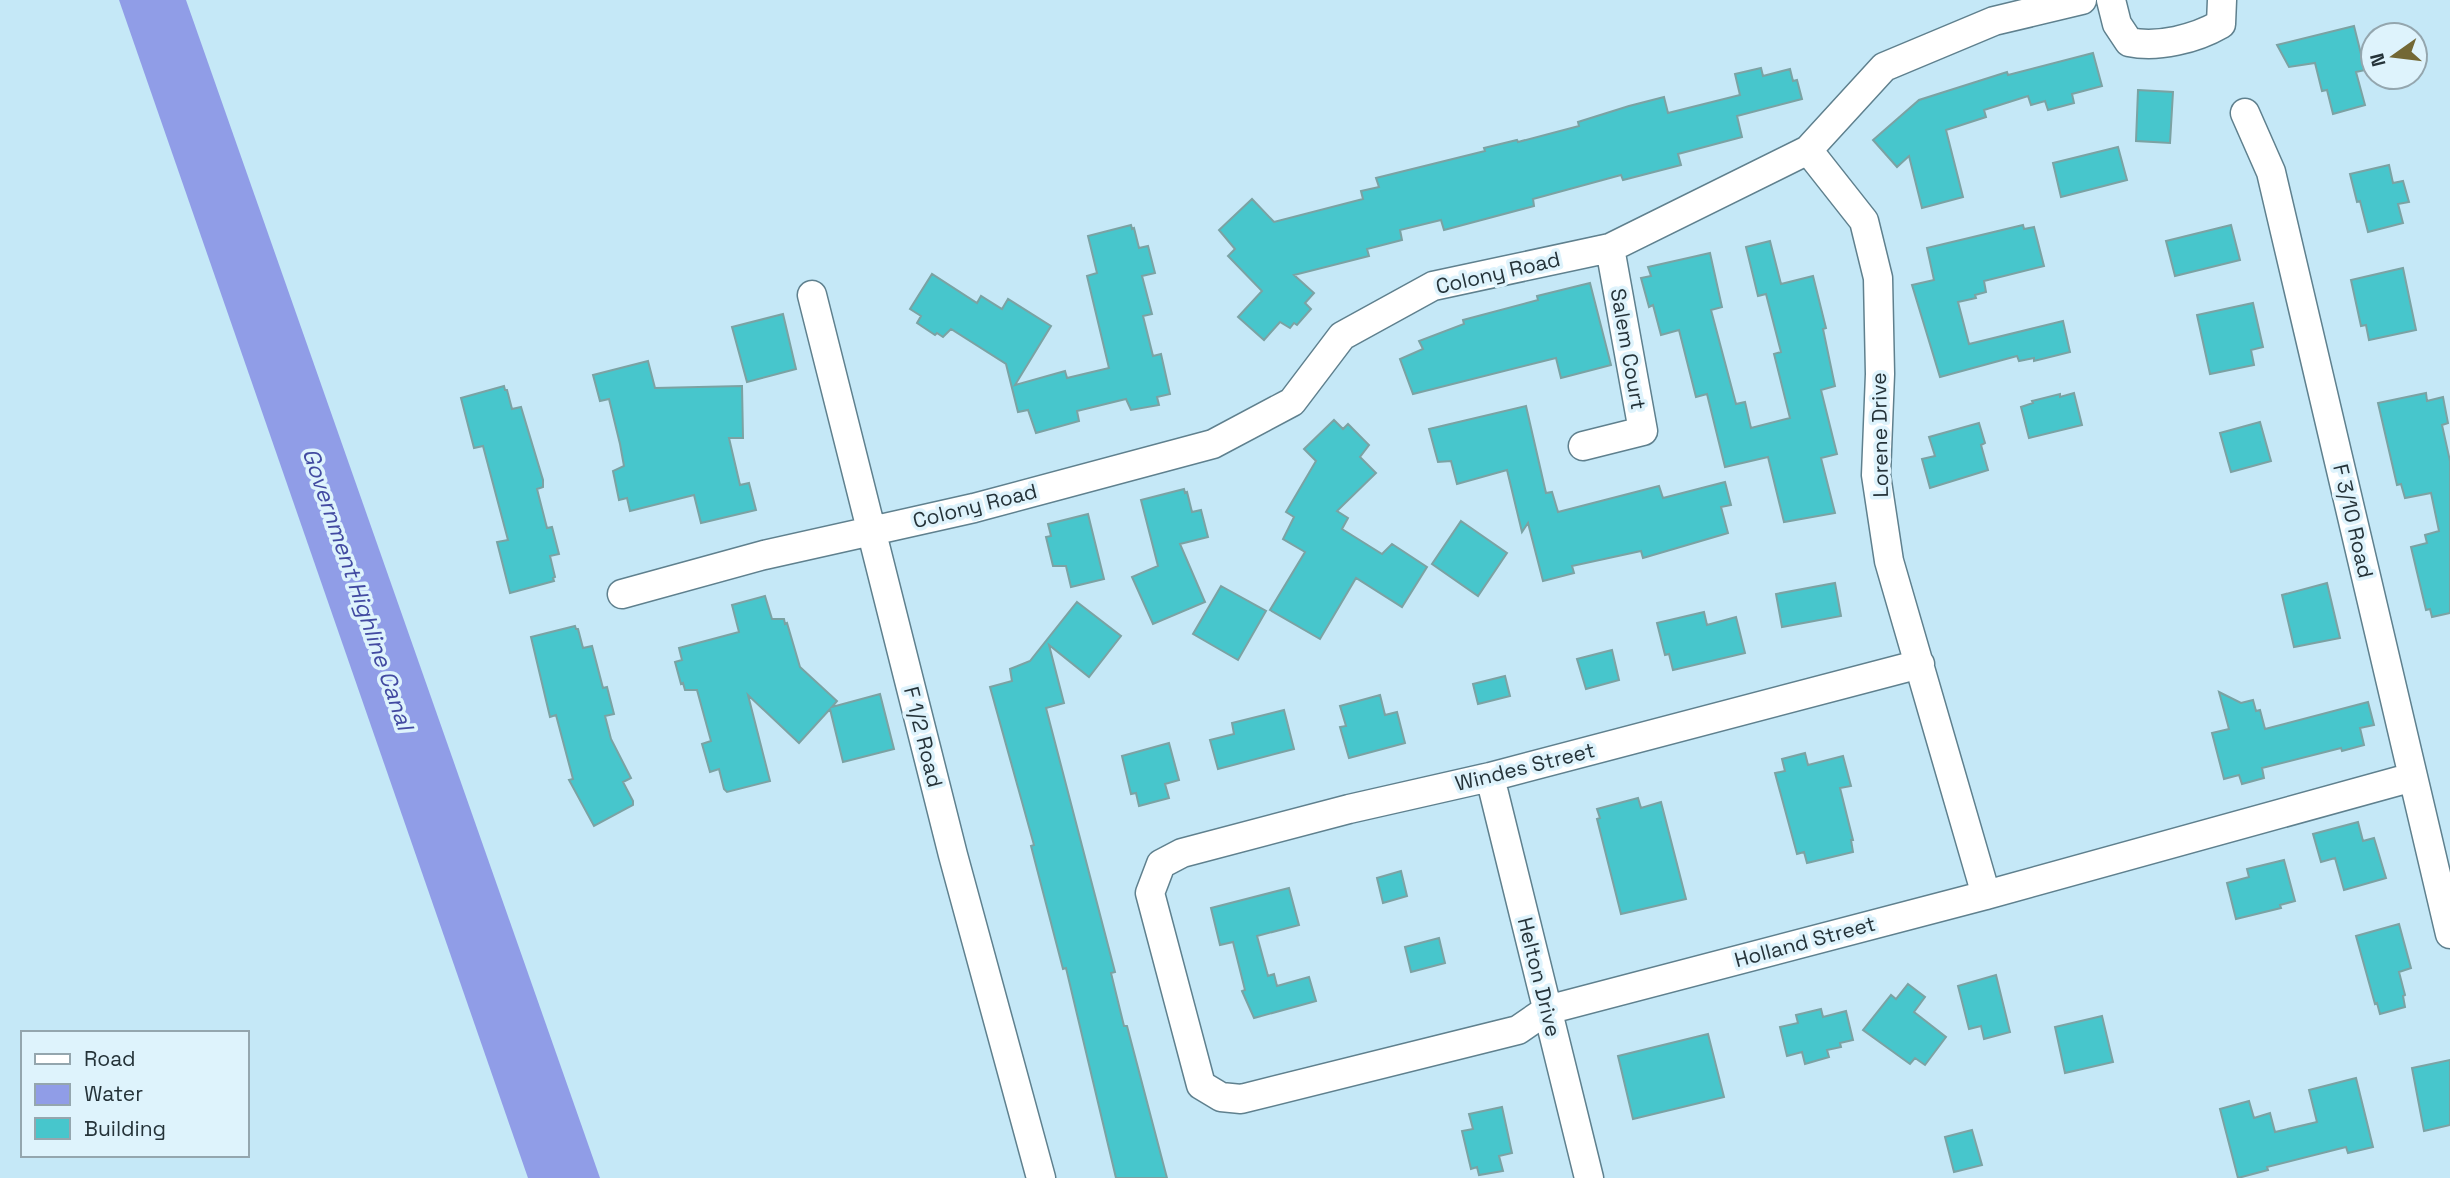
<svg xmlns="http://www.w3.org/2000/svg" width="2450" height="1178" font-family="'Space Grotesk',sans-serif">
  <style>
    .water { fill: #909de7 }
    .building { fill: #47c6cc; stroke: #7ba2a3; stroke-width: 2 }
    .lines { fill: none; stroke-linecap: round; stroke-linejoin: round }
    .minor-casing { stroke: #5f808e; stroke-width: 31 }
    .minor { stroke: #fff; stroke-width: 28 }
    .labels { text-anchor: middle; stroke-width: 7; stroke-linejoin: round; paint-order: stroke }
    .street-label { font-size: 21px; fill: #253339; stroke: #def3fc }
    .water-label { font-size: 23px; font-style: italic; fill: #424aa1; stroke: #def3fc }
  </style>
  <rect width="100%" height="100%" fill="#c5e8f7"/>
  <path class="water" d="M119 0H186L600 1178H528Z"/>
  <path class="building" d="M2354 26 2365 70 2356 72 2365 105 2333 114 2327 90 2322 91 2315 63 2289 67 2277 45Z
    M2093 53 2102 86 2072 94 2074 103 2048 110 2045 101 2031 105 2028 96 1984 110 1986 117 1946 130 1963 197 1922 208 1909 156 1897 167 1873 140 1919 100 2007 72 2008 75Z
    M1761 68 1763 76 1790 69 1793 81 1797 80 1802 99 1737 116 1742 137 1678 154 1681 165 1623 180 1621 175 1533 199 1534 206 1444 230 1441 220 1400 230 1402 240 1367 249 1369 256 1294 275 1314 293 1305 303 1311 309 1297 325 1294 323 1290 328 1280 322 1264 340 1238 317 1262 291 1228 256 1235 249 1219 230 1252 199 1274 222 1363 199 1361 191 1379 187 1376 178 1485 151 1484 148 1517 140 1518 142 1579 126 1578 122 1629 106 1664 97 1668 113 1740 95 1735 74Z
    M2138 90 2173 92 2170 143 2136 141Z
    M2118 147 2127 180 2061 197 2053 163Z
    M2389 165 2393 183 2403 181 2409 202 2398 204 2403 223 2368 232 2360 201 2357 202 2350 174Z
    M1131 225 1132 229 1134 228 1139 248 1148 246 1155 273 1142 276 1152 314 1143 316 1153 356 1161 354 1170 394 1157 397 1159 405 1131 410 1126 399 1077 411 1079 421 1036 433 1028 410 1018 412 1006 364 951 329 943 337 937 333 935 335 917 323 921 316 910 309 932 274 977 303 981 296 1002 309 1008 299 1051 326 1015 385 1065 371 1067 378 1109 368 1087 276 1097 273 1088 236Z
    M2023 225 2024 229 2034 227 2044 266 1984 281 1986 292 1975 295 1976 298 1958 302 1969 344 2063 321 2070 352 2034 361V358L2019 361 2017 356 1940 377 1912 285 1934 280 1927 248Z
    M2231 225 2240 260 2175 276 2166 241Z
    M1770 241 1781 284 1813 276 1826 328 1823 329 1835 386 1821 390 1837 454 1821 458 1835 513 1784 522 1768 457 1725 467 1707 394 1696 397 1679 330 1661 335 1653 305 1649 307 1641 278 1651 276 1648 267 1710 253 1722 307 1711 310 1736 404 1745 402 1751 428 1790 418 1774 354 1781 352 1766 294 1758 296 1746 247Z
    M2403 268 2416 330 2369 340 2366 325 2361 326 2351 280Z
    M1590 283 1611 365 1561 378 1556 358 1413 394 1400 359 1423 349 1419 341 1464 324 1463 320 1538 300 1537 296Z
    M2253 303 2263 347 2251 350 2254 365 2210 374 2197 315Z
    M783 314 796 369 747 382 732 327Z
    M648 361 655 388 742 386 743 438H729L740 485 749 483 756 510 701 523 694 495 630 511 627 498 619 500 613 471 624 466 620 444 609 399 600 401 593 375Z
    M504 386 505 390H507L512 409 521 407 543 480V487L537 489 547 528 552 527 559 554 550 556 555 577 553 578 554 581 510 593 497 542 508 540 483 446 474 448 461 398Z
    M2074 393 2082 425 2029 438 2021 407 2033 403 2032 401 2060 394V397Z
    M2426 393 2427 401 2443 397 2448 423 2442 425 2450 461V613L2432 617 2430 609 2426 610 2411 547 2427 543 2425 535 2439 531 2431 493 2405 498 2401 484 2397 485 2378 403Z
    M1526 406 1546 493 1552 492 1558 512 1659 486 1663 498 1725 482 1731 505 1721 507 1728 533 1643 558 1641 551 1572 566 1574 573 1543 581 1528 523 1522 532 1507 470 1457 484 1451 461 1438 462 1429 429Z
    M1334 420 1343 429 1348 424 1369 445 1360 457 1376 473 1337 511 1348 518 1342 529 1382 554 1392 544 1427 567 1402 607 1356 578 1320 639 1270 610 1305 552 1283 539 1294 517 1286 512 1316 461 1304 449Z
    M2260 422 2271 461 2231 472 2220 433Z
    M1979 423 1985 443 1981 445 1988 470 1930 488 1922 459 1935 456 1929 437Z
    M1184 489 1185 493 1187 492 1192 512 1201 510 1208 537 1180 544 1205 602 1153 624 1132 577 1158 566 1141 500Z
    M1088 514 1104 579 1071 587 1066 566H1053L1046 537 1051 536 1048 524Z
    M1461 521 1507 553 1478 596 1432 564Z
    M1835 583 1841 616 1782 627 1776 594Z
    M2327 583 2340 638 2294 647 2282 595Z
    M1221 586 1266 611 1238 660 1193 634Z
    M765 596 772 619H784L785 624 787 623 800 667 837 701 832 707 880 694 894 749 843 762 830 709 799 743 748 695 770 781 727 792 724 789 719 769 710 772 702 744 711 741 697 690H685L683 683 681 684 675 662 682 660 679 648 739 632 732 605Z
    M1077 602 1121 636 1089 677 1049 645 1064 703 1046 708 1115 972 1111 973 1124 1026H1127L1167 1178H1116L1066 968 1063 969 1031 846 1034 845 990 687 1012 681 1010 669 1030 661Z
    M1704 612 1707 625 1736 617 1745 653 1673 670 1669 654 1665 655 1657 623Z
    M575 626 576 629H578L583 648 592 646 603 688 607 687 614 714 605 716 611 739 631 778 623 782 633 801V805L594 826 569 780 573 779 556 715 550 717 531 637Z
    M1612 650 1619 680 1586 689 1577 659Z
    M1505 676 1510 696 1478 704 1473 684Z
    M2219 692 2241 703 2253 700 2256 711 2260 710 2265 729 2368 702 2374 725 2360 728 2364 745 2342 751 2341 748 2262 768 2264 778 2242 784 2239 775 2224 779 2212 733 2229 729Z
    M1380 695 1385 715 1397 712 1405 743 1349 758 1340 727 1346 726 1340 706Z
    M1284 710 1294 749 1218 769 1210 740 1234 734 1232 723Z
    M1169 743 1179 780 1165 784 1169 798 1139 806 1136 793 1131 794 1122 756Z
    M1805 753 1808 765 1843 756 1851 786 1840 788 1853 840H1851L1853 852 1807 863 1804 852 1797 854 1775 773 1785 771 1782 759Z
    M1638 798 1641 808 1661 802 1686 899 1621 914 1597 819 1600 818 1597 809Z
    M2358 822 2363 841 2374 838 2386 878 2344 890 2335 858 2321 862 2313 834Z
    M2284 860 2295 901 2280 905 2281 908 2236 919 2227 883 2249 877 2247 869Z
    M1401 871 1407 896 1383 903 1377 878Z
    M1289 888 1299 925 1257 936 1268 976 1274 974 1277 986 1309 977 1316 1001 1254 1018 1242 991 1245 990 1233 942 1220 945 1211 908Z
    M2399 924 2411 968 2399 972 2405 995 2403 996 2405 1007 2380 1014 2377 1003 2375 1004 2356 936Z
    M1439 938 1445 963 1411 972 1405 947Z
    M1996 975 2010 1032 1984 1039 1981 1026 1969 1029 1958 986Z
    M1908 984 1925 997 1914 1012 1946 1037 1925 1065 1915 1058 1910 1064 1863 1030 1891 995 1896 999Z
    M1821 1009 1823 1017 1846 1011 1853 1040 1840 1043 1841 1047 1827 1050 1829 1057 1805 1064 1802 1052 1787 1056 1780 1027 1798 1023 1796 1015Z
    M2102 1016 2113 1062 2065 1073 2055 1027Z
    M1708 1034 1724 1097 1633 1119 1618 1056Z
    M2450 1060V1125L2424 1131 2412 1068Z
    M2356 1078 2373 1147 2348 1153 2346 1147 2267 1167 2268 1170 2238 1178 2220 1109 2249 1101 2254 1118 2270 1113 2275 1132 2317 1122 2309 1090Z
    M1502 1107 1512 1153 1499 1156 1503 1171 1479 1175 1477 1167 1471 1169 1462 1131 1473 1129 1469 1114Z
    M1972 1130 1982 1165 1954 1172 1945 1137Z"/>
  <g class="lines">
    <g class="minor-casing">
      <path id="minor" d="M2111 0 2117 24 2129 42C2158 48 2195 39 2221 24L2222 0
        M2245 113 2271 172 2450 934
        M1808 150 1864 221 1878 278 1880 374 1876 475 1889 561 1986 895
        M812 295 953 855 1041 1178
        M1583 446 1643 431 1610 248
        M622 594 764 555 974 508 1213 444 1292 402 1342 336 1433 286 1610 248 1808 150 1884 67 1994 21 2082 0
        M1920 664 1490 777 1349 809 1182 853 1161 864 1150 893 1201 1085 1221 1097 1241 1099 1518 1030 1547 1010 1986 895 2413 777
        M1490 777 1589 1178"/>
    </g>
    <use href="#minor" class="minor"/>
  </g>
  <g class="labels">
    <g class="street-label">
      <text transform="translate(1498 273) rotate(-13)" y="7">Colony Road</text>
      <text transform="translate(1628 349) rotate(80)" y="7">Salem Court</text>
      <text transform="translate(1880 435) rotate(-91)" y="7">Lorene Drive</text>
      <text transform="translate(975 506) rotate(-14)" y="7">Colony Road</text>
      <text transform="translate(2353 521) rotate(77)" y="7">F 3/10 Road</text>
      <text transform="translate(923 737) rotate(76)" y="7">F 1/2 Road</text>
      <text transform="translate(1525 767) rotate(-14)" y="7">Windes Street</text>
      <text transform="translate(1805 942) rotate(-15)" y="7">Holland Street</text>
      <text transform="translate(1539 977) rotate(76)" y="7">Helton Drive</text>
    </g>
    <g class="water-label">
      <text transform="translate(358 589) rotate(71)" y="8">Government Highline Canal</text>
    </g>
  </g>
  <rect x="21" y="1031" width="228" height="126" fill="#def3fc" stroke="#94a6ae" stroke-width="2"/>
  <rect x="35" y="1054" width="35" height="10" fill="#ffffff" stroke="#94a6ae" stroke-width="2"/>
  <text x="84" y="1066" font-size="21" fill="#253339">Road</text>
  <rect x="35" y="1084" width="35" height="21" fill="#909de7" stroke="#94a6ae" stroke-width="2"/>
  <text x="84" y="1101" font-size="21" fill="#253339">Water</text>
  <rect x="35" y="1118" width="35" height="21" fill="#47c6cc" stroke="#94a6ae" stroke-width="2"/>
  <text x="84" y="1136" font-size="21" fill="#253339">Building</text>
  <g transform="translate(2394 56) rotate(256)"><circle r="33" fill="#def3fc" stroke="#94a6ae" stroke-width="2"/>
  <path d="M0-5L12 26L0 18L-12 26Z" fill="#736835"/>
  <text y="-10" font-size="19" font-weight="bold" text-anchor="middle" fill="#253339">N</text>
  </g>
</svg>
